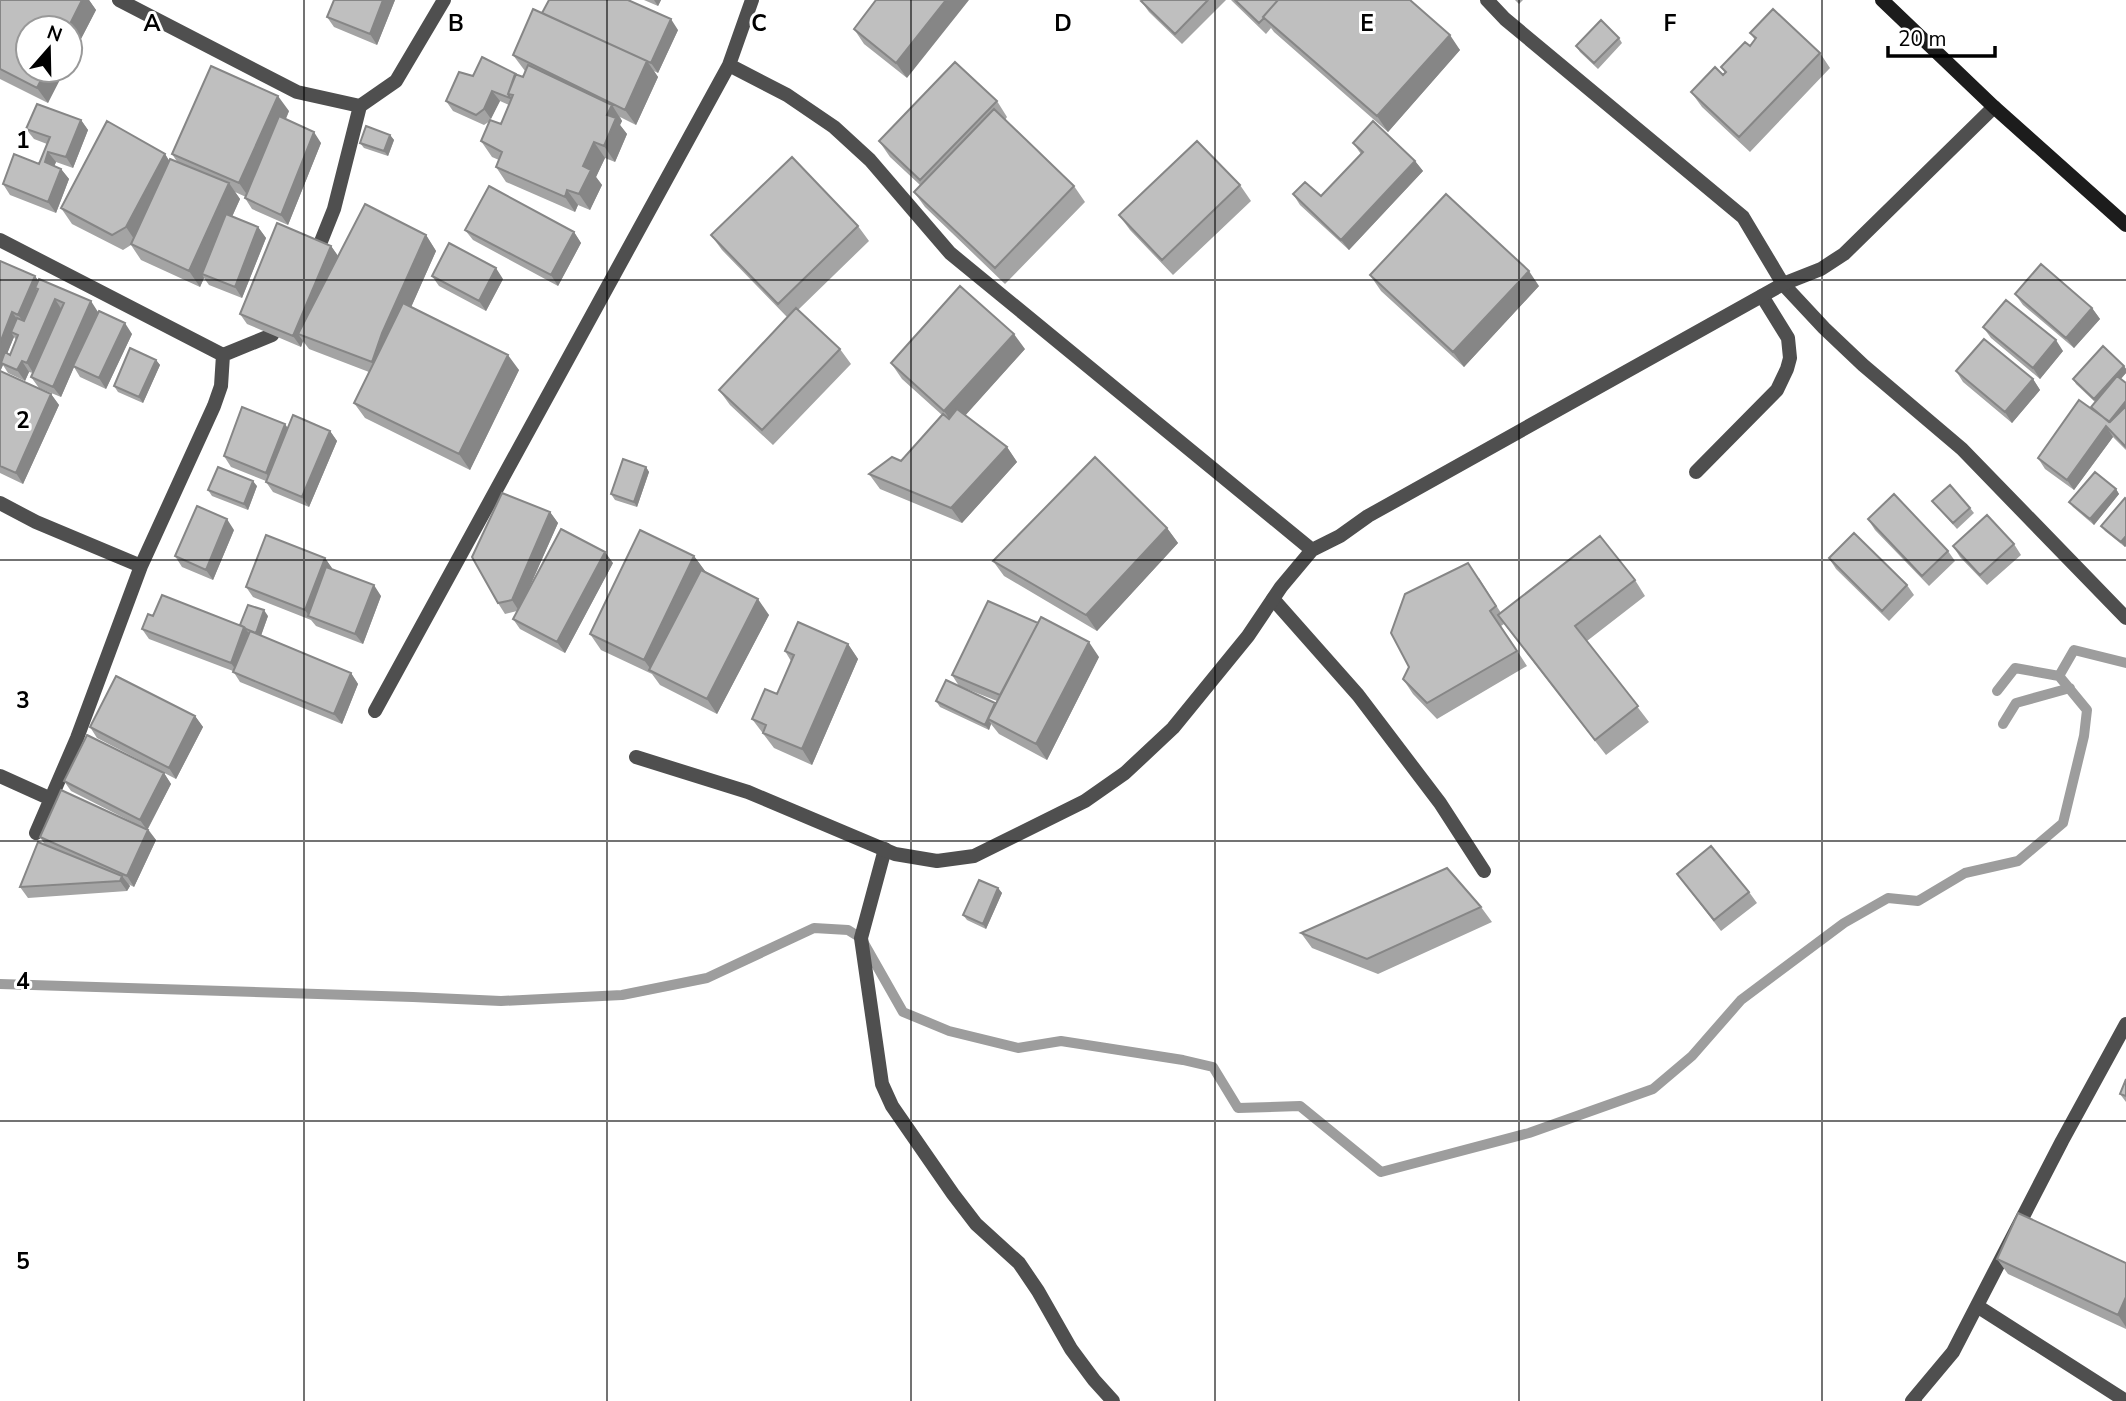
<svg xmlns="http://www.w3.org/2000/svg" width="2126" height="1401" font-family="'Nunito Sans',sans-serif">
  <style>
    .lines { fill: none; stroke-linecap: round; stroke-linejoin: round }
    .stream { stroke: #9d9d9d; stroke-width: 10 }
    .service { stroke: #4f4f4f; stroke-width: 14 }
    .minor { stroke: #4f4f4f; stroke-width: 14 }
    .secondary { stroke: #1c1c1c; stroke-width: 14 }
    .wall { fill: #a4a4a4; fill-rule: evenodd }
    .shaded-wall { fill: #868686 }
    .building { fill: #bfbfbf; stroke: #868686; stroke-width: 2 }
    .grid { fill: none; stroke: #000; stroke-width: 2; stroke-opacity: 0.55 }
    .grid-label { font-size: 23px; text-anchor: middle; font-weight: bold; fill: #000; stroke: #fff; stroke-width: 6; stroke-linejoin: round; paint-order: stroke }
  </style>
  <rect width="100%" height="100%" fill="#fff"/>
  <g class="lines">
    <path class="stream" d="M1997 691 2015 668 2059 676
      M2003 724 2016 703 2070 688
      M0 984 413 997 501 1001 622 995 707 978 814 928 848 930 861 938 903 1012 949 1031 1018 1048 1061 1041 1183 1060 1213 1067 1238 1108 1300 1106 1381 1172 1529 1133 1653 1089 1692 1056 1741 1000 1844 923 1888 898 1918 901 1965 873 2018 861 2063 823 2084 736 2087 710 2059 676 2074 650 2126 663"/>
    <path class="service" d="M1783 284 1824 328 1863 365 1962 449 2126 618
      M1696 472 1777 390 1787 369 1790 358 1788 338 1762 296
      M1273 599 1358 695 1440 803 1484 871
      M885 849 861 938 882 1084 892 1106 953 1194 976 1224 1019 1263 1038 1291 1071 1349 1094 1380 1113 1401
      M1977 1306 2126 1401
      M1912 1401 1953 1352 2062 1141 2126 1024"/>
    <path class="minor" d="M119 0 297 92 360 106 396 81 444 0
      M1487 0 1505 19 1743 217 1783 284
      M729 65 787 95 834 127 870 160 950 253 1312 550
      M0 240 223 355 221 386 214 406 141 566 77 738 36 833
      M314 259 334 209 360 106
      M223 355 272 335 280 319
      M0 503 36 522 141 566
      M375 711 729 65 752 0
      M636 757 748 792 895 854 937 861 974 856 1085 801 1125 773 1173 728 1248 636 1281 587 1312 550 1340 536 1368 516 1783 284 1821 269 1844 254 1994 107
      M0 776 51 799
      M1914 1401 1915 1399"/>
    <path class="secondary" d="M1882 0 1994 107 2126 225"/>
  </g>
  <path class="wall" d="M0 0H89L96 10 70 60V28L48 103 0 79Z
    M334 0H395L377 45 334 27 327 17Z
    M644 0H661L658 6Z
    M876 0 907 78 864 44 854 29Z
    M1143 0H1226L1182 44 1149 12 1141 1Z
    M1231 0H1410L1460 50 1388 132 1274 32 1271 28 1266 34Z
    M1515 0H1523L1519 4Z
    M542 13 678 30 658 73 654 71 658 77 636 125 620 117 622 121 620 125 627 134 615 162 605 158 596 177 602 185 590 210 578 205 575 212 506 182 496 167 499 160 492 157 481 141 490 121 484 125 453 111 446 101 473 76 516 74 523 77 525 71 513 55ZM500 101 509 105 501 124 490 120Z
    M1750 33 1820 53 1830 68 1750 152 1702 107 1691 92 1725 73 1721 67 1750 46 1755 40Z
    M1619 38 1622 43 1598 69 1580 52 1576 46Z
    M997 101 1007 117 1005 120 1074 186 1085 202 1005 284 925 207 914 192 920 185 890 157 879 141Z
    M289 111 286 119 321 143 288 225 252 209 245 198 246 197 235 192 240 199 232 217 258 227 266 238 242 298 209 285 204 278 200 287 141 260 131 245 123 250 72 224 61 208 165 154 169 161 178 163 172 154Z
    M81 120 88 130 73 168 56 162 54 166 61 169 69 179 56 213 10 195 3 184 39 164 47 144 34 139 26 129Z
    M390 135 394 140 388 156 364 148 360 143Z
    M1353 143 1415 161 1423 171 1349 250 1300 205 1293 194 1321 196 1361 154Z
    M1240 185 1251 201 1173 275 1130 230 1119 215Z
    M858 226 869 241 798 310 840 349 851 364 773 445 730 405 719 390 787 317 722 250 711 235Z
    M465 230 574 232 581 243 558 286 473 240Z
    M426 235 436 251 411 307 519 370 470 470 365 418 354 403 369 372 309 349 303 341 301 347 247 324 240 314 331 246 338 256Z
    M0 261 35 276 38 281 98 312 132 334 106 389 80 377 74 367 61 397 39 388 31 377 33 373 29 372 25 381 8 373 3 365 0 371 51 394 59 405 23 484 0 473ZM14 337 16 340 10 355 7 353Z
    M1370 275 1539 286 1464 367 1381 291Z
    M432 276 503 279 486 311 439 286Z
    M2015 294 2092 308 2100 319 2074 348 2023 305Z
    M1983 327 2063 351 2040 379 1991 338Z
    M1025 349 965 415 1007 447 1017 462 962 523 880 489 869 474 901 461 942 415 902 379 891 363Z
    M156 360 160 365 143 403 118 392 114 386Z
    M2124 366 2126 369V373L2121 379 2126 383V450L2113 437 2074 490 2045 469 2038 458 2093 410 2095 402 2076 384 2073 379Z
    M1956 371 2033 379 2040 390 2012 423 1963 382Z
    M288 428 330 431 337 441 309 507 273 492 266 482V481L231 467 224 456Z
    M646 467 649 472 637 507 615 500 611 494Z
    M257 486 248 510 212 496 208 490Z
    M2116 489 2119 494 2094 525 2073 507 2069 502Z
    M2126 499V546L2125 547 2105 531 2101 526Z
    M1932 501 1970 508 1974 513 1957 529Z
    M550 512 558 523 529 588 613 563 565 653 520 629 513 619 517 611 505 614 498 603Z
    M1868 519 1948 551 1955 561 1929 586 1875 530Z
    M1167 528 1178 543 1097 631 1004 576 993 561Z
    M234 530 213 580 182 567 175 556Z
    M2014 544 2021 555 1987 585 1960 557 1953 546Z
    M694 556 705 571 769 615 717 714 660 685 652 674 601 650 590 634Z
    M325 558 332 569 381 596 363 644 316 626 311 620 253 597 246 587Z
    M1829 558 1907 585 1914 595 1889 621 1836 569Z
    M1479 578 1501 613 1635 580 1645 596 1587 641 1649 722 1606 755 1504 624 1501 626 1527 666 1437 719 1413 694 1403 679Z
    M268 616 261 636 351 673 358 684 342 724 240 682 233 671 149 639 142 629 240 625Z
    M848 644 858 659 812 765 774 748 752 719 777 694 791 661 785 651Z
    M1099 657 1047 760 999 734 991 724 989 730 940 707 936 701 996 704 997 701 959 686 952 675Z
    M195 716 203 727 176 779 97 738 90 727Z
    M164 773 171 784 148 829 156 840 134 887 128 884 130 886 127 891 28 898 20 887 45 845 40 837 132 822 71 791 64 781Z
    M1677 874 1749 892 1757 903 1721 931Z
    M998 888 1002 893 986 929 967 920 963 915Z
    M1481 907 1492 922 1378 974 1312 948 1301 933Z
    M2126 1079V1102L2120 1094Z
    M1997 1259 2126 1263V1329L2008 1274Z"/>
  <path class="shaded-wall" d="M82 0H89L96 10 70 60V28H68Z
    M383 0H395L377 45 370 34Z
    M654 0H661L658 6Z
    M946 0H969L907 78 896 63Z
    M671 19 678 30 658 73 651 63Z
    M1450 35 1460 50 1388 132 1377 116Z
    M647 61 658 77 636 125 625 110Z
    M46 70H65L48 103 37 88Z
    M492 91 500 101 491 119 484 109Z
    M278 96 289 111 250 199 239 183Z
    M612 105 622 121 620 125 627 134 615 162 604 146 607 115Z
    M81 120 88 130 73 168 66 157Z
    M314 132 321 143 288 225 281 215Z
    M390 135 394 140 388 156 384 151Z
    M594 142 605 158 596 177 602 185 590 210 579 194 583 166Z
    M48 152 56 162 52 172 45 162Z
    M165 154 175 170 136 242 126 227Z
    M1415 161 1423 171 1349 250 1341 240Z
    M61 169 69 179 56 213 48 202Z
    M229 183 240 199 205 276 202 274 204 278 200 287 189 271Z
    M567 190 578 205 575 212 565 197Z
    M258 227 266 238 242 298 235 287Z
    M574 232 581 243 558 286 551 275Z
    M426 235 436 251 393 348 382 378 372 362 382 333Z
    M331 246 338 256 298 334 303 341 301 347 293 336Z
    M496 268 503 279 486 311 479 301Z
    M1529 271 1539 286 1464 367 1453 352Z
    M35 276 42 286 38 289 35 288 39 293 26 325 18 315Z
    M55 299 62 310 34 374 27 363Z
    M91 301 98 312 61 397 53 387Z
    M2092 308 2100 319 2074 348 2066 338Z
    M12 312 20 323 11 332 14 337 3 364 1 363 3 365 0 372V343Z
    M125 323 132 334 106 389 99 378Z
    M1014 334 1025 349 955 427 944 411Z
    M2056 340 2063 351 2040 379 2033 368Z
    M508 355 519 370 470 470 459 454Z
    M156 360 160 365 143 403 139 397Z
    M22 361 29 372 25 381 17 370Z
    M2124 366 2126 369V373L2097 404 2094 399Z
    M2033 379 2040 390 2012 423 2005 412Z
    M51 394 59 405 23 484 16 473Z
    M2126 401V411L2109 422Z
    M285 424 292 434 273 484 266 473Z
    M2106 426 2113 437 2074 490 2067 480Z
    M330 431 337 441 309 507 302 497Z
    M1007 447 1017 462 962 523 951 508Z
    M646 467 649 472 637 507 634 502Z
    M253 481 257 486 248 510 244 504Z
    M2116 489 2119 494 2094 525 2090 519Z
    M550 512 558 523 519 611 512 600Z
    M227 519 234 530 213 580 206 570Z
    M1167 528 1178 543 1097 631 1086 615Z
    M2126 536V546L2125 547 2121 542Z
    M605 552 613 563 565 653 557 642Z
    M694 556 705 571 652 671 644 660Z
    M325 558 332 568 313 618 309 616 305 610Z
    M374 585 381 596 363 644 355 634Z
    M758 599 769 615 717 714 707 699Z
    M264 610 268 616 260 638 256 633Z
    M244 627 252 637 238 673 231 663Z
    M1089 642 1099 657 1047 760 1036 744Z
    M848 644 858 659 812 765 802 749Z
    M351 673 358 684 342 724 334 714Z
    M995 703 999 708 988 719 991 724 989 730 985 725Z
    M195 716 203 727 176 779 169 768Z
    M164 773 171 784 147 830 140 820Z
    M148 830 156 840 134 887 127 876Z
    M122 876 130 886 127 891 120 881Z
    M998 888 1002 893 986 929 983 924Z
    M2126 1297V1327L2118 1315Z"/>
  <path class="building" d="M0 0H82L68 28H28V70H46L37 88 0 69Z
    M334 0H383L370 34 327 17Z
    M549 0H628L671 19 651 63 542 13Z
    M876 0H946L896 63 854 29Z
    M1143 0H1208L1175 34 1141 1Z
    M1235 0H1278L1263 17 1264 18 1259 23Z
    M1278 0H1410L1450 35 1377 116 1263 17Z
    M533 9 647 61 625 110 513 55Z
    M1773 9 1820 53 1739 137 1691 92 1715 67 1723 75 1726 72 1721 67 1745 42 1750 46 1756 38 1750 33Z
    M1601 20 1619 38 1594 63 1576 46Z
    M482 57 516 74 508 94 510 98 492 91 484 109 476 115 446 101 459 72 473 76Z
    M955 62 997 101 920 180 879 141Z
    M528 65 612 105 607 115 616 118 604 146 594 142 583 166 591 170 579 194 567 190 565 197 496 167 502 152 481 141 490 120 501 124 513 95 508 94 515 74 523 77Z
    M211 66 278 96 239 183 172 154Z
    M37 104 81 120 66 157 48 152 45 162 61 169 48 202 3 184 14 154 39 164 50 137 26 129Z
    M994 109 1074 186 995 268 914 192Z
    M279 116 314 132 281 215 245 198Z
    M107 121 165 154 126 227 112 235 61 208Z
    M1373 121 1415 161 1341 240 1293 194 1305 182 1321 196 1363 152 1353 143Z
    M366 126 390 135 384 151 360 143Z
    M1197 141 1240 185 1162 260 1119 215Z
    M792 157 858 226 778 304 711 235Z
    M170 159 229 183 189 271 131 244Z
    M489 186 574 232 551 275 465 230Z
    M1446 194 1529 271 1453 352 1370 275Z
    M365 204 426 235 382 333 372 362 298 334Z
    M226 214 258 227 235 287 202 274Z
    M277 223 331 246 293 336 240 314Z
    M449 243 496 268 479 301 432 276Z
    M0 261 35 276 18 315 12 312 0 343Z
    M2041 264 2092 308 2066 338 2015 294Z
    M39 279 91 301 53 387 31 377 64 303 55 299 27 363 22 361 17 370 1 363 5 352 10 355 18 335 11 332 17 318 24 321 38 289 35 288Z
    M960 286 1014 334 944 411 891 363Z
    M2006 300 2056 340 2033 368 1983 327Z
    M403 303 508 355 459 454 354 403Z
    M796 308 840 349 762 430 719 390Z
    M99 311 125 323 99 378 73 366Z
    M1984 339 2033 379 2005 412 1956 371Z
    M2103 346 2124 366 2094 399 2073 379Z
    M130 348 156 360 139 397 114 386Z
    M0 371 51 394 16 473 0 466Z
    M2117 376 2126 383V401L2109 422 2091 407Z
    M2079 400 2110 422 2126 406V447L2106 426 2067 480 2038 458Z
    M242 407 285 424 266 473 224 456Z
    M957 409 1007 447 951 508 869 474 892 457 901 461 943 414 949 419Z
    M293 415 330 431 302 497 266 482Z
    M1095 457 1167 528 1086 615 993 561Z
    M623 459 646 467 634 502 611 494Z
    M218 467 253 481 244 504 208 490Z
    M2095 472 2116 489 2090 519 2069 502Z
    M1950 485 1970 508 1953 523 1932 501Z
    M502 493 550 512 512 600 498 603 472 557Z
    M1894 494 1948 551 1922 576 1868 519Z
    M2125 498 2126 499V536L2121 542 2101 526Z
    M197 506 227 519 206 570 175 556Z
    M1987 515 2014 544 1980 575 1953 546Z
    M561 529 605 552 557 642 513 619Z
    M640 530 694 556 644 660 590 634Z
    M1854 533 1907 585 1882 611 1829 558Z
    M266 535 325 558 305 610 246 587Z
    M1600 536 1635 580 1575 626 1638 706 1595 740 1498 615Z
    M1468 563 1496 606 1490 611 1517 651 1427 703 1403 679 1409 667 1391 633 1405 594Z
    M326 567 374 585 355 634 308 616Z
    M701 570 758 599 707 699 649 670Z
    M162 595 244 627 231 663 142 629 148 614 153 616Z
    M988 601 1038 623 1000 695 952 675Z
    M248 605 264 610 256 633 246 629 244 627 240 625Z
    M1041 617 1089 642 1036 744 988 719Z
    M798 622 848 644 802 749 763 733 766 725 752 719 765 689 777 694 794 655 785 651Z
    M250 631 351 673 334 714 233 672Z
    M116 676 195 716 169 768 90 727Z
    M946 680 995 703 985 725 936 701Z
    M87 735 164 773 140 820 64 781Z
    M61 790 148 830 127 876 40 837Z
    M38 842 122 876 120 881 20 887Z
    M1711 846 1749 892 1714 920 1677 874Z
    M1447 868 1481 907 1367 959 1301 933Z
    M979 880 998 888 983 924 963 915Z
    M2126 1079V1096L2120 1094Z
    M2018 1213 2126 1263V1297L2118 1315 1997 1259Z"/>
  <path class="grid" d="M304 0V1401M607 0V1401M911 0V1401M1215 0V1401M1519 0V1401M1822 0V1401M0 280H2126M0 560H2126M0 841H2126M0 1121H2126"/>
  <g class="grid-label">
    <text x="152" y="31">A</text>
    <text x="456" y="31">B</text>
    <text x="759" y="31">C</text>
    <text x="1063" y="31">D</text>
    <text x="1367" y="31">E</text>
    <text x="1670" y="31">F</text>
    <text x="23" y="148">1</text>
    <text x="23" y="428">2</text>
    <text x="23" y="708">3</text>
    <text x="23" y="989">4</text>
    <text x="23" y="1269">5</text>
  </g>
  <g transform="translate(49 49) rotate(20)"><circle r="33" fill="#ffffff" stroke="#999999" stroke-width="2"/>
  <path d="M0-5L12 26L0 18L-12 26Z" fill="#000000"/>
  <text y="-10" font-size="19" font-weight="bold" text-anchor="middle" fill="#000000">N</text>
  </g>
  <path d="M1888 46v10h107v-10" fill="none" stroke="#000000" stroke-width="3.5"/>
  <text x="1898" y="46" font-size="21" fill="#000000" stroke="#ffffff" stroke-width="5" paint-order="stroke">20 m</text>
</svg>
